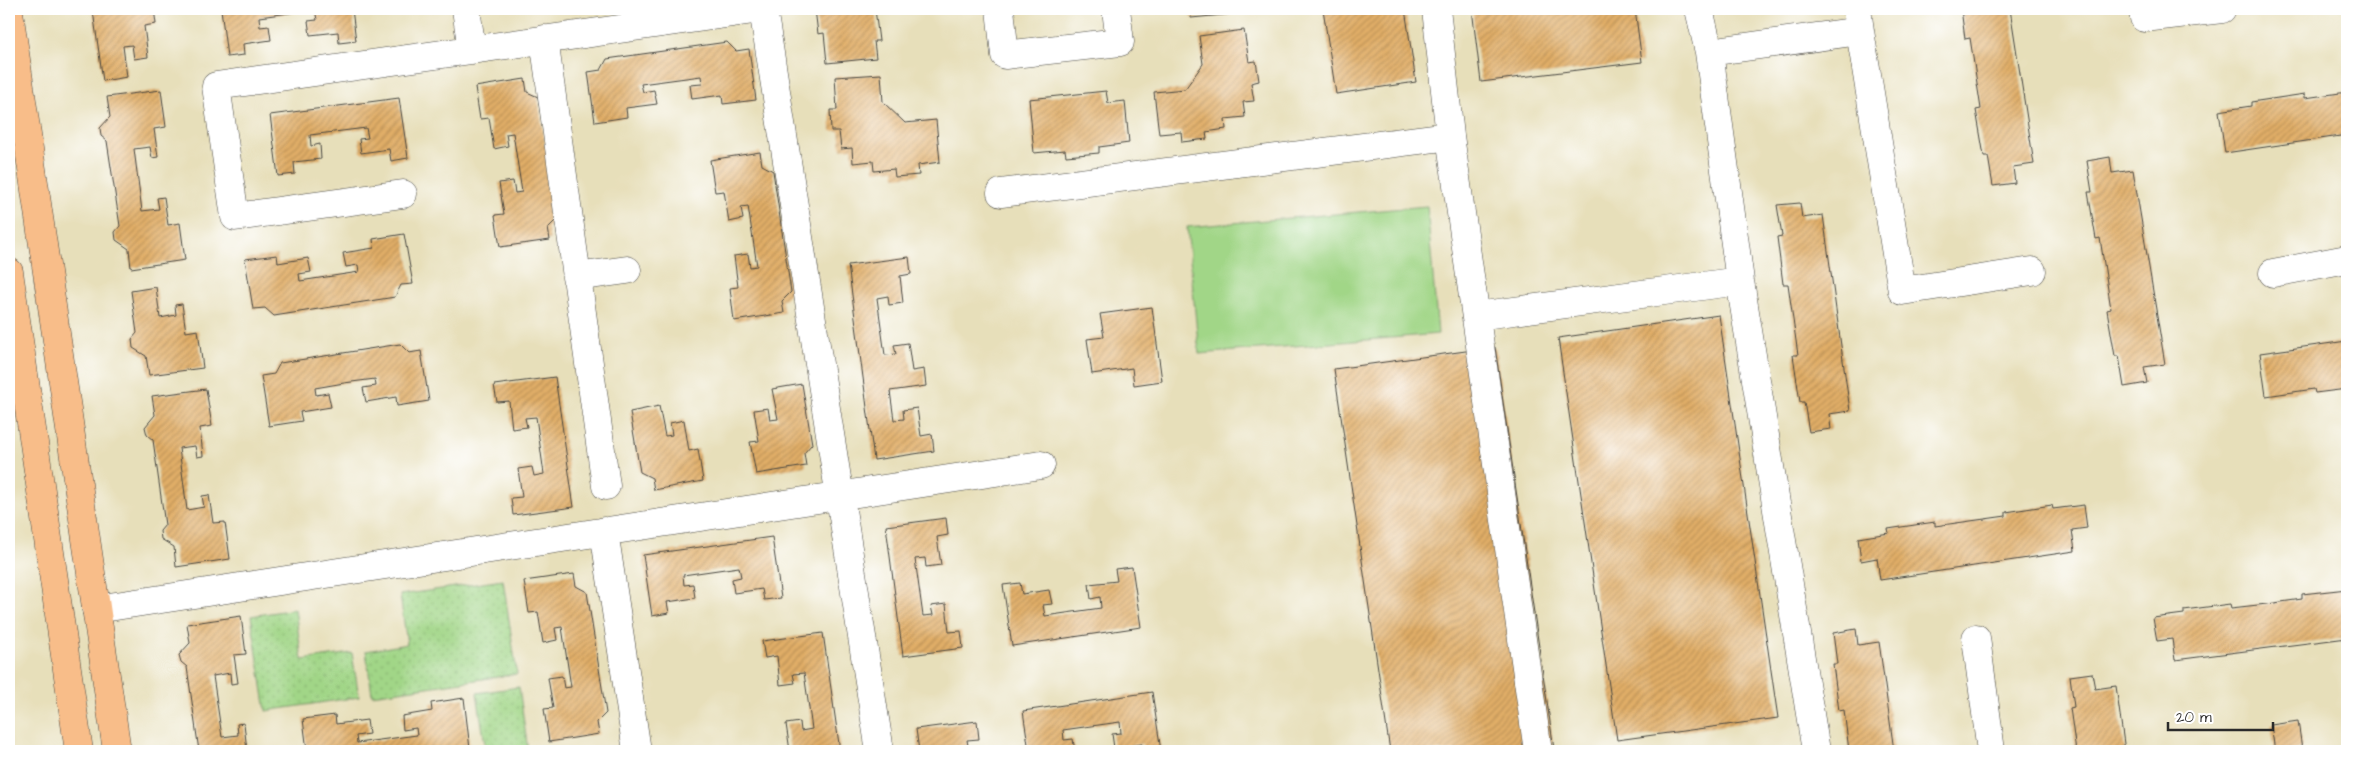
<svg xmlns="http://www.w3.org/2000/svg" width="2356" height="760" font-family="'Architects Daughter',sans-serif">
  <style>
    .grass { fill: url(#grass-dots); stroke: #668059 }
    .garden { fill: #a1d687; stroke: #668059 }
    .building { fill: url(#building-hatch) }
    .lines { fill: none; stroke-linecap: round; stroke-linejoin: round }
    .minor-casing { stroke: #474640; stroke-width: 29 }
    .major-casing { stroke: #474640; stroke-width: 29 }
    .minor { stroke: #fff; stroke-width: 28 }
    .major { stroke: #f8bd89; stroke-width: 28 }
  </style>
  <defs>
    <pattern id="grass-dots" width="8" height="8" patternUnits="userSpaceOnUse" patternTransform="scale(1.25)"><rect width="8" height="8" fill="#a1d687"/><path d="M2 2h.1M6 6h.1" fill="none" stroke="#8bb875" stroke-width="1.8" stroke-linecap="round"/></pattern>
    <pattern id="building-hatch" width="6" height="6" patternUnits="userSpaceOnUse" patternTransform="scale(1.25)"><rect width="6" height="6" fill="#e1ae67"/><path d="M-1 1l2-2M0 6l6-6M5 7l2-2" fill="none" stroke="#b78e55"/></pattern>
  </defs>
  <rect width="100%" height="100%" fill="#fff"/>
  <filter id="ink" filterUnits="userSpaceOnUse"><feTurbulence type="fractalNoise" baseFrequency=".02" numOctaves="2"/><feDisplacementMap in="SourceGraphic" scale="10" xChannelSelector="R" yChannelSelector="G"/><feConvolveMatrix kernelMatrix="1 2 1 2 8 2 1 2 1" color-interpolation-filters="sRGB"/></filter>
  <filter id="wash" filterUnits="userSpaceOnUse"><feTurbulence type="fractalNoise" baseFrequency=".0096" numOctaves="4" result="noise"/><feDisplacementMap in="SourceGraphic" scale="20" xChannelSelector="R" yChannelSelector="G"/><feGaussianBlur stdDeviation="1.12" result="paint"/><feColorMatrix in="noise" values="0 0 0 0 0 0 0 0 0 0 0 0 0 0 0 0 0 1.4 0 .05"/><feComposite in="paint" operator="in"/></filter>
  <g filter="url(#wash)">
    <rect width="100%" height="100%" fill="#e7dfba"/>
    <path class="grass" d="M503 580 517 674 372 695 366 651 407 644 400 595Z
      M295 609 302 660 352 653 359 697 266 711 251 616Z
      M519 687 528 751H486L477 693Z"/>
    <path class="garden" d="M1427 206 1438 334 1199 354 1187 227Z"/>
    <g id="blocks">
      <path class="building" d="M95 9H154L156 24 144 26 148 57 134 59 132 45 123 46 127 77 103 81 93 11Z
        M221 9H311L312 10 259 17 260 27 269 26 271 40 243 44 244 55 227 57Z
        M315 9H352L356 41 339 43 338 32 310 35 308 21 317 20Z
        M570 9H585V10L571 12Z
        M815 9H875L879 41H874L876 58 827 63 824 33 818 34Z
        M1190 9H1244L1245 13 1191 18Z
        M1323 9H1405L1416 82 1336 94Z
        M1472 9H1635L1642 62 1481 82Z
        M1961 9H2010L2034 164 2013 167 2015 183 1993 186 1988 156H1984L1976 110 1981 109 1970 38 1965 39Z
        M1244 30 1249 62 1256 61 1259 81 1251 83 1254 101 1243 102 1245 117 1225 119 1226 129 1206 132 1207 139 1182 142 1181 132 1159 134 1154 92 1185 89 1203 64 1199 36Z
        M727 42 736 51 749 49 756 100 723 104 722 95 692 99 690 85 702 84 701 76 641 84 643 92 654 90 657 104 626 108 627 117 595 122 588 72 601 70 607 59Z
        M881 74 883 102 905 123 936 120 940 162 918 165 919 175 895 177 894 169 874 171 873 161 853 163 852 148 841 149 839 131H831L830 110H837L835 77Z
        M525 79 527 92 538 97 557 219 548 228 550 240 500 247 495 215 504 214 499 183 513 181 515 193 522 192 513 133 506 134 508 146 494 149 489 118 480 119 475 87Z
        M161 90 166 127 154 129 158 157 152 158 150 147 134 149 142 211 159 209 157 198 164 197 168 225 180 223 185 260 131 268 129 249 116 240 115 232 120 226 107 141 101 136 100 128 110 117 107 97Z
        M1106 91 1108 103 1125 101 1129 143 1099 147V153L1066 156 1065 150 1034 153 1029 99Z
        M2347 92V135L2225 153 2219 111 2251 106V102L2305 94V98Z
        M399 98 408 158 391 161 389 149 361 153 359 139 368 138 366 128 310 135 311 146 320 144 321 159 294 162 295 174 278 176 270 115Z
        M760 152 762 165 773 171 791 292 782 301 784 313 734 321 730 288 738 287 734 256 748 254 750 267 757 266 748 206 741 207 743 219 729 222 724 191 715 192 710 160Z
        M2110 157 2112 173 2133 170 2165 364 2144 367 2147 383 2124 387 2119 356H2115L2107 310 2111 309 2100 238 2096 239 2088 192H2092L2087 161Z
        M1800 203 1802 218 1823 215 1850 411 1829 414 1831 429 1809 432 1804 402H1800L1793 355H1798L1788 284H1783L1777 237 1782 236 1777 205Z
        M404 234 413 284 401 285 395 297 274 316 265 308 253 309 245 259 277 255 278 263 308 258 311 272 299 274 300 281 359 272 358 265 346 267 343 253 374 248 373 239Z
        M909 257 911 274 900 276 903 303 889 305 888 296 877 298 885 355 896 354 894 345 908 343 912 371 924 369 926 386 890 391 894 420 904 419 903 410 917 408 921 436 932 434 934 451 874 460 848 265Z
        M156 287 160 318 176 315 175 305 182 304 186 332 198 330 203 368 149 375 146 356 133 348 132 339 137 333 131 291Z
        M1152 307 1162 381 1134 385 1132 368 1092 374 1087 339 1104 337 1100 314Z
        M1719 315 1778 718 1617 740 1558 338Z
        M2347 341V389L2315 393 2314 389 2266 396 2260 353Z
        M400 344 409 353 421 351 429 401 397 406 396 397 366 402 363 388 376 386 375 379 344 383 315 388 316 395 328 393 331 407 300 412 302 421 269 426 261 376 274 374 280 363Z
        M1495 347 1554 749 1537 751H1390L1334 369Z
        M555 377 574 507 513 515 511 498 522 497 518 469 532 467 534 476 544 474 536 417 525 418 527 427 512 429 509 401 497 402 494 385Z
        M802 384 812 444 804 453 806 466 756 474 750 442 759 441 754 410 768 408 770 420 778 419 772 389Z
        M206 389 212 426 200 428 203 456 197 457 195 446 179 448 187 510 204 507 202 496 209 495 213 523 225 522 230 559 176 567 174 547 161 539 160 531 165 525 153 440 147 435 145 427 155 415 152 396Z
        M659 406 665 436 672 435 670 423 684 420 689 451 698 449 703 481 654 490 652 478 640 472 630 412Z
        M2052 505 2053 509 2084 505 2087 528 2072 530 2075 551 1880 580 1877 558 1861 561 1858 538 1889 533 1888 529 1935 522V526L2006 516V512Z
        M946 518 948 535 937 537 941 565 926 567 925 558 915 559 923 616 933 615 931 606 946 604 949 632 961 631 963 648 903 656 886 526Z
        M772 537 781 598 764 600 762 589 734 593 732 579 741 577 739 567 683 575 684 585 693 584 695 598 667 602 669 613 652 616 643 555Z
        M1132 567 1141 627 1012 646 1003 585 1020 583 1022 594 1049 590 1052 604 1043 605 1045 616 1101 608 1100 597 1091 599 1089 584 1117 581 1115 569Z
        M574 574 576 586 587 592 606 713 597 722 599 734 549 742 544 709 553 708 548 678 562 676 564 688 571 687 562 627 555 628 557 640 543 643 538 612 529 613 524 581Z
        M2347 589V638L2175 660 2172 639 2157 641 2153 618 2184 614V610L2230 604 2231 608 2267 604 2302 599V594Z
        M241 616 246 654 234 655 238 683 231 684 230 673 213 676 222 737 238 735 237 724 244 723 247 751H199L187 667 181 662 179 655 190 643 187 624Z
        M1856 629 1858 645 1879 642 1894 751H1849L1844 710 1839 711 1833 664H1837L1833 633Z
        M823 633 840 751H790L786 724 800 722 801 731 812 729 804 673 793 674 795 683 780 685 777 656 765 658 762 641Z
        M2092 673 2095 689 2116 686 2125 751H2076L2070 708 2074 707 2070 676Z
        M1152 692 1161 751H1143L1142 744 1114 748 1112 734 1121 733 1120 722 1063 730 1064 740 1073 739 1075 751H1029L1023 711Z
        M464 698 470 749 457 751H307L303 719 335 715 336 724 367 720 369 734 356 736 357 743 417 735 416 728 403 730 402 716 432 711 431 703Z
        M977 721 979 739 967 740 969 751H919L916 729Z
        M2298 721 2302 749 2275 751 2271 725Z"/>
    </g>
  </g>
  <g filter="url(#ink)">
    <use href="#blocks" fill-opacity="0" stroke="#474640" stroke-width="1"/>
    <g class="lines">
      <g class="minor-casing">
        <path id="minor" d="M466 9 472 50
          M763 9 880 751
          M1000 9 1005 55 1120 42 1116 9
          M1436 9 1450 136 1538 751
          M1699 9 1709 52 1740 281 1816 751
          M2143 9 2144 18 2222 9
          M1860 31 1902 291 2032 271
          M544 39 606 486
          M1709 52 1860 31 1857 9
          M1001 193 1450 136
          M403 194 235 217 216 86 761 9
          M2273 273 2347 259
          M576 277 627 270
          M1476 316 1740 281
          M604 531 637 751
          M96 609 1041 465
          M1976 638 1991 751"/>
      </g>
      <g class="major-casing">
        <path id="major" d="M9 12 117 751
          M9 272 79 751"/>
      </g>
      <use href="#minor" class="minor"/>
      <use href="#major" class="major"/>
    </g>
  </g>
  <rect width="2356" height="760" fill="none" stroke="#fff" stroke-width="30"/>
  <path d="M2168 722v8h105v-8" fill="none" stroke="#2b2b2b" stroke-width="2.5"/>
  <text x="2176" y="722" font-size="15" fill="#2b2b2b" stroke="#ffffff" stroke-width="4" paint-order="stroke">20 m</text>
</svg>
